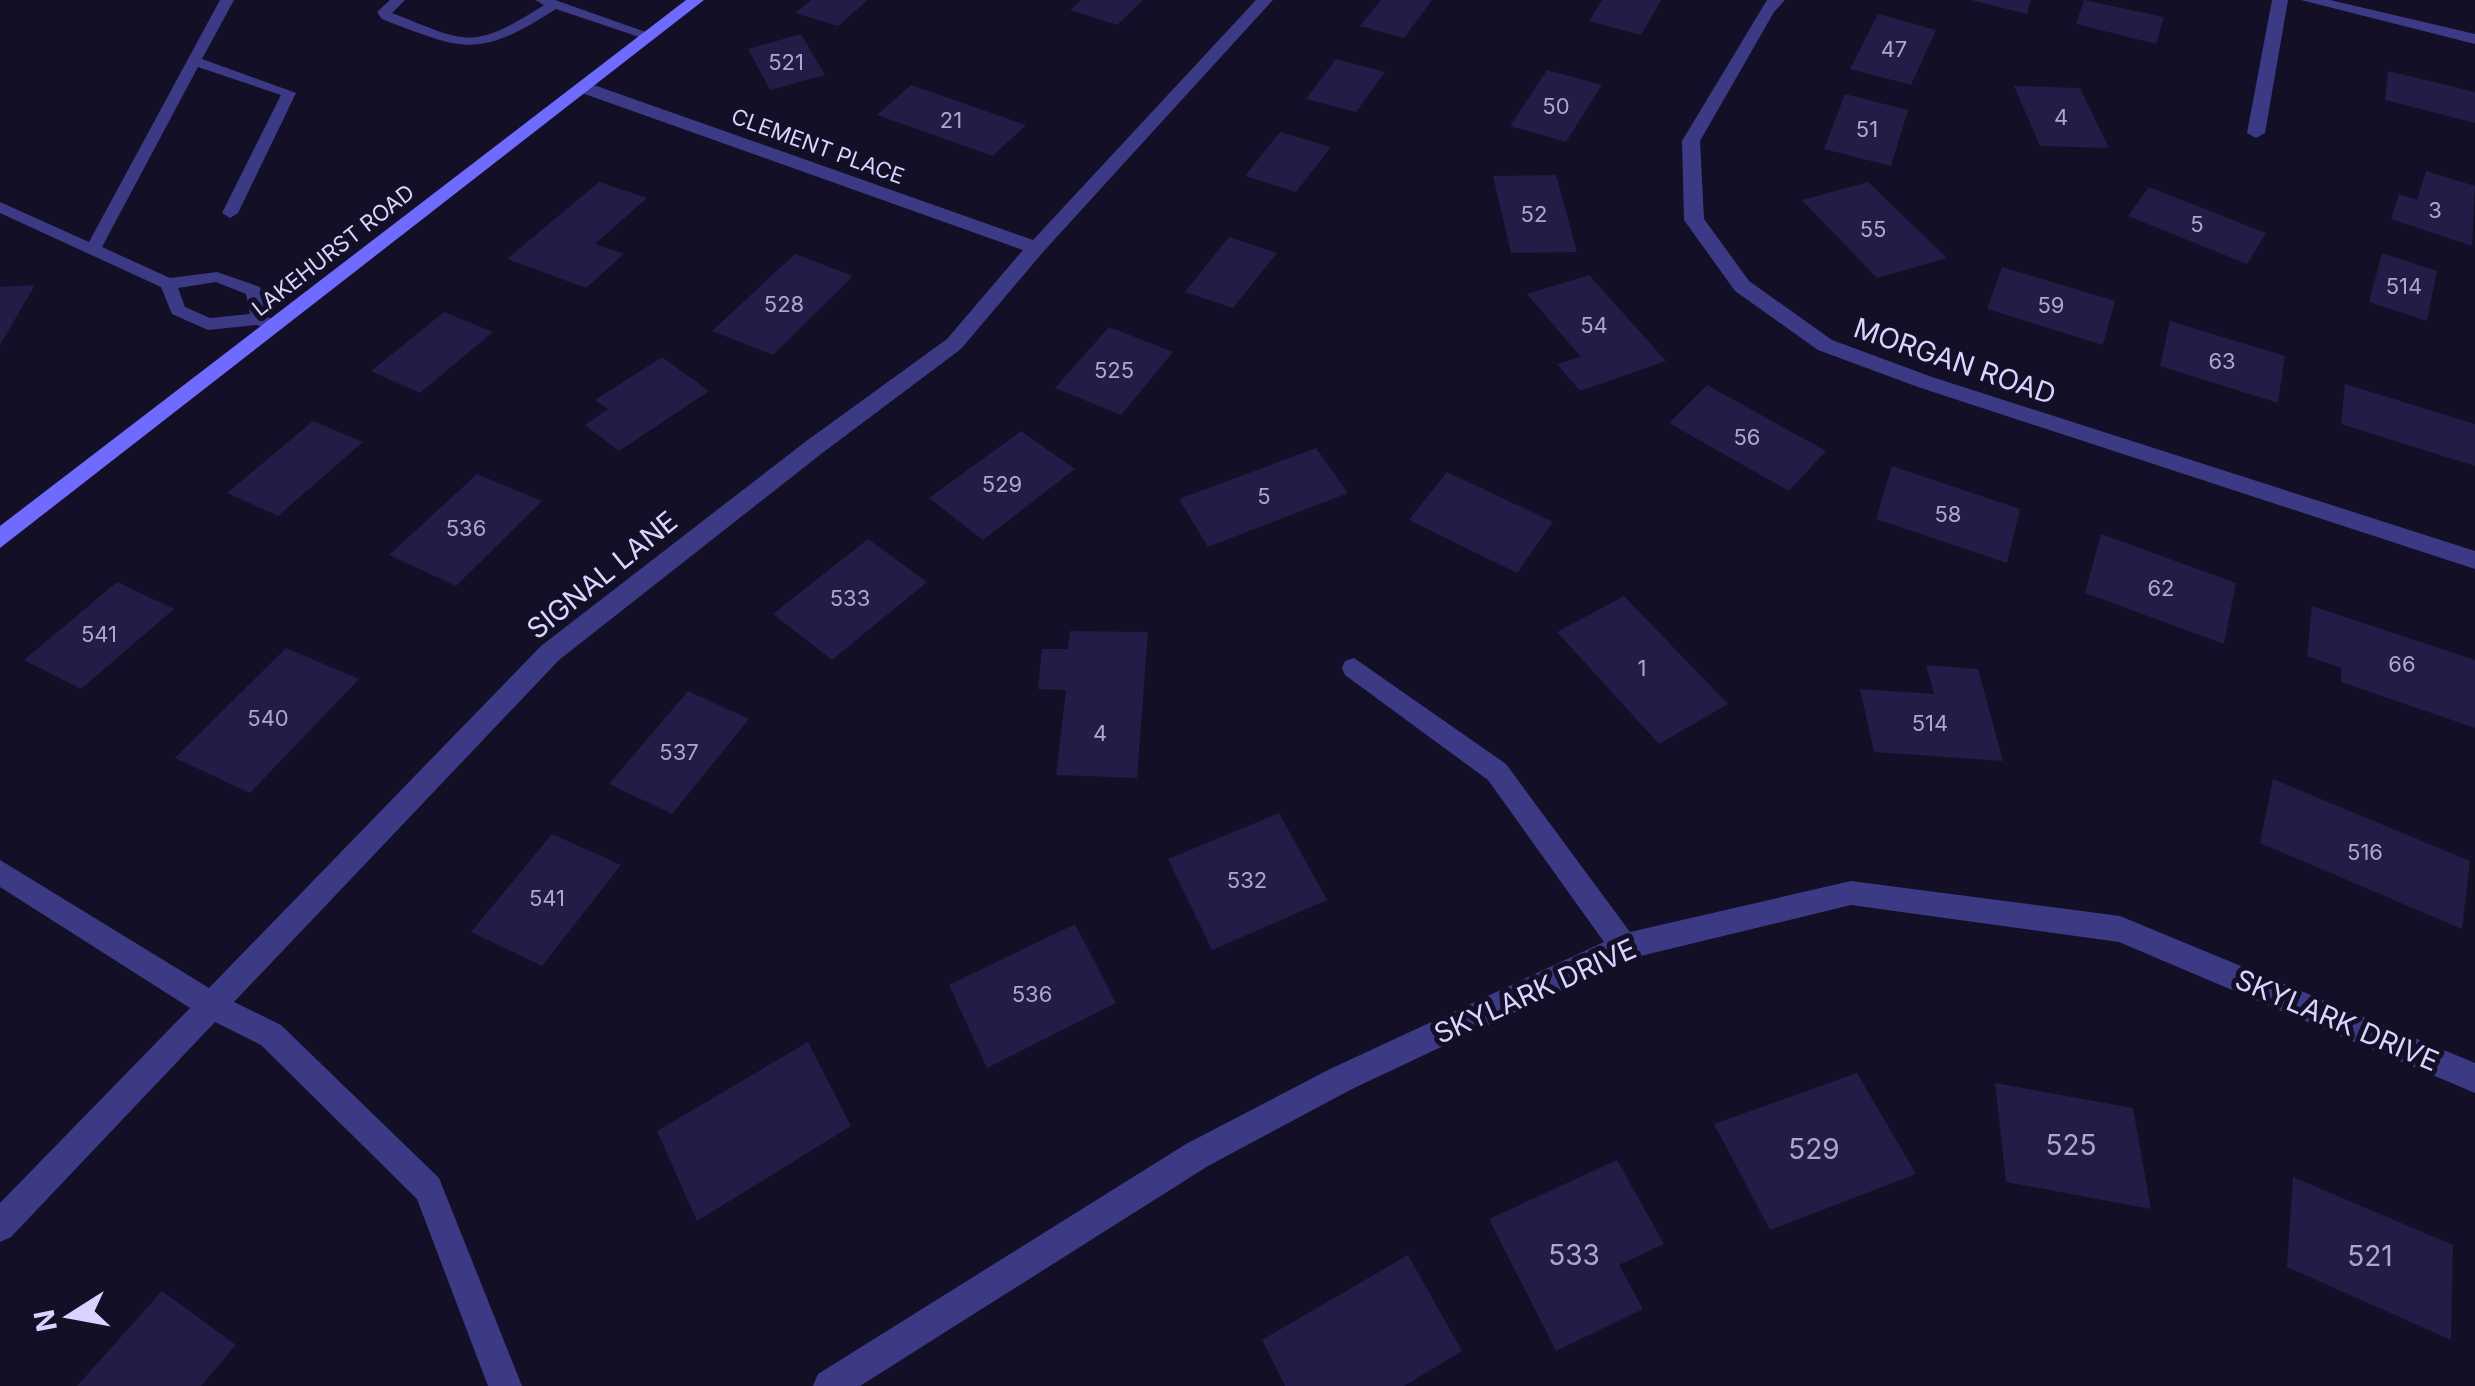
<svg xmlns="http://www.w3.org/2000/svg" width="2475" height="1386" font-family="Inter,sans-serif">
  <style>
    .building { fill: #241b47 }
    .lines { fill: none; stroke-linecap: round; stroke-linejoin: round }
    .lane { fill: #3d3a85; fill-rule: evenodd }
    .street { fill: #3d3a85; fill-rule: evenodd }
    .secondary { fill: #6f6bff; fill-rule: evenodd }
    .labels { text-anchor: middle; stroke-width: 10; stroke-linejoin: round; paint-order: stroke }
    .number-label { font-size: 22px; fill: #aca6d1 }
    .far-street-label { font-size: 22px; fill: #d9d4ff; stroke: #130f26 }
    .street-label { font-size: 28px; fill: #d9d4ff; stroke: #130f26 }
    .near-number-label { font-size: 28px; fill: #aca6d1 }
  </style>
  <rect width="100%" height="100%" fill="#130f26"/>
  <path class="building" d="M811 0H868L838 26 795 13Z
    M1081 0H1143L1117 25 1070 10Z
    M1381 0H1432L1404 38 1360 26Z
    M1602 0H1661L1641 35 1589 21Z
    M1971 0H2031L2027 14Z
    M2084 0 2164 17 2156 44 2076 24Z
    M1878 14 1936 30 1911 85 1850 69Z
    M801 34 825 75 770 90 748 49Z
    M1336 59 1385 72 1356 112 1306 99Z
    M1547 70 1602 85 1566 142 1510 126Z
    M2388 71 2475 92V123L2385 100Z
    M911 85 1026 125 993 156 877 115Z
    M2014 86 2080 88 2109 148 2040 146Z
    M1845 94 1908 110 1891 166 1824 149Z
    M1280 132 1331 147 1296 192 1245 176Z
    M2426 171 2475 186 2472 246 2391 219 2399 194 2417 200Z
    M1556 175 1577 252 1511 253 1493 176Z
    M599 182 647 198 595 244 624 254 586 288 507 259Z
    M1868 182 1947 258 1877 278 1802 200Z
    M2149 187 2266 233 2247 264 2128 216Z
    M1229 237 1277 253 1233 308 1185 292Z
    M2382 253 2437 271 2427 321 2369 302Z
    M795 254 853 276 773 355 712 331Z
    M2002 267 2115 301 2103 345 1987 309Z
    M1589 275 1666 361 1580 391 1557 364 1581 357 1527 294Z
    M35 285 0 345V287Z
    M444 312 493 332 420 393 371 371Z
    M2170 321 2285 356 2278 403 2160 366Z
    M1109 327 1173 352 1121 415 1055 388Z
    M662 357 709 391 619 451 585 425 608 409 595 400Z
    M2345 384 2475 424V466L2341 424Z
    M1707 385 1826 451 1789 491 1669 423Z
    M313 421 363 442 278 516 227 493Z
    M1021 431 1075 469 983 540 929 498Z
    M1316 448 1348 493 1208 547 1179 499Z
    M1892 466 2020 509 2007 563 1876 519Z
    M1447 472 1553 522 1517 573 1409 520Z
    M477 474 542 501 456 586 389 555Z
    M2101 534 2236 583 2224 644 2085 593Z
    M868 539 927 582 832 660 773 614Z
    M117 582 174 609 81 689 24 660Z
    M1624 596 1728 704 1659 744 1557 632Z
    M2312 606 2475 660V728L2341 682V668L2307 656Z
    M1070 631 1148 632 1137 778 1056 775 1066 690 1038 689 1042 649H1068Z
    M286 648 359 679 250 793 175 758Z
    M1926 665 1978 669 2003 761 1874 752 1860 689 1934 694Z
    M688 691 749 719 672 814 609 784Z
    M2273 779 2470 861 2462 929 2260 843Z
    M1279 813 1327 900 1212 950 1168 859Z
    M552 834 621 865 542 966 471 932Z
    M1075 924 1116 1003 987 1068 949 985Z
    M808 1042 851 1126 697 1221 657 1131Z
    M1857 1073 1916 1174 1770 1230 1714 1124Z
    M1995 1083 2133 1108 2151 1209 2006 1182Z
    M1617 1160 1664 1244 1619 1265 1643 1309 1556 1351 1489 1219Z
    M2293 1177 2453 1245 2451 1340 2287 1267Z
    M1408 1255 1462 1351 1404 1386H1285L1262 1340Z
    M162 1291 236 1345 201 1386H77Z"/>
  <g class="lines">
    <path class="lane" d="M220 0H234L202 59 296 93 238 213 230 218 222 213 281 95 198 67 102 247 170 278 217 272 260 287 267 316 278 324 270 330 257 325 208 330 172 314 161 287 0 213V202L89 242ZM216 282 246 294 250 314 210 318 185 307 178 288Z
      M390 0H405L392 13C468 43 472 51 544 5L535 0H555L657 36 645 39 556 9C478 59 465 51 382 19L377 12Z"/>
    <path class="street" d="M1256 0H1273L1043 252 961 349 821 454 559 660 234 1002 281 1025 439 1178 522 1386H488L417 1199 261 1045 215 1022 11 1237 0 1242V1203L190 1008 0 887V860L209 988 541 646 805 442 947 339 1023 250 579 92V84H591L1033 240Z
      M1767 0H1785L1774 12 1700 141 1704 219 1749 281 1832 340 1932 377 2475 551V569L1918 387 1818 350 1735 291 1684 220 1682 141Z
      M2272 0H2288L2265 133 2256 138 2247 133Z
      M2301 0H2330L2475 34V44Z
      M1354 658 1506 764 1630 932 1851 881 2120 916 2475 1063V1093L2119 942 1851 905 1628 959 1352 1089 1208 1166 860 1386H813L818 1374 1186 1144 1330 1069 1604 942 1488 780 1345 675 1342 668 1345 661Z"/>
    <path class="secondary" d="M686 0H704L0 548V526Z"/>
  </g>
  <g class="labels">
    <g class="number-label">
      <text x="1894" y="57">47</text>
      <text x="786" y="70">521</text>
      <text x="1556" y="114">50</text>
      <text x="2061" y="125">4</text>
      <text x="951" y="128">21</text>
      <text x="1867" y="137">51</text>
      <text x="2435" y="218">3</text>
      <text x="1534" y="222">52</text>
      <text x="2197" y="232">5</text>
      <text x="1873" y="237">55</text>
      <text x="2404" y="294">514</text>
      <text x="784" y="312">528</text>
      <text x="2051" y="313">59</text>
      <text x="1594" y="333">54</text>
      <text x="2222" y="369">63</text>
      <text x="1114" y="378">525</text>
      <text x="1747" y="445">56</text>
      <text x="1002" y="492">529</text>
      <text x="1264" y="504">5</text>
      <text x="1948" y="522">58</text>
      <text x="466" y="536">536</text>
      <text x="2161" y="596">62</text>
      <text x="850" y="606">533</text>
      <text x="99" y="642">541</text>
      <text x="2402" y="672">66</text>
      <text x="1642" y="676">1</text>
      <text x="268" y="726">540</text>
      <text x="1930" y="731">514</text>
      <text x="1100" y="741">4</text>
      <text x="679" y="760">537</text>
      <text x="2365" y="860">516</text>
      <text x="1247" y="888">532</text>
      <text x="547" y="906">541</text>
      <text x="1032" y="1002">536</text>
    </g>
    <g class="far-street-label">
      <text transform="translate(818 146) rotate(20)" y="8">CLEMENT PLACE</text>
      <text transform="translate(333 250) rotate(-38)" y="8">LAKEHURST ROAD</text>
    </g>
    <g class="street-label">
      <text transform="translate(1955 361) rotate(19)" y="10">MORGAN ROAD</text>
      <text transform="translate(602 575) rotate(-39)" y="10">SIGNAL LANE</text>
      <text transform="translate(1535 991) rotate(-24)" y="10">SKYLARK DRIVE</text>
      <text transform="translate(2337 1020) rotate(23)" y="10">SKYLARK DRIVE</text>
    </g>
    <g class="near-number-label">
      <text x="2071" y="1155">525</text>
      <text x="1814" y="1159">529</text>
      <text x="1574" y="1265">533</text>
      <text x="2370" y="1266">521</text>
    </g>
  </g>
  <g transform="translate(70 1316) rotate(259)" stroke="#130f26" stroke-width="8" paint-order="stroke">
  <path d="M0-8L18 38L0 25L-18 38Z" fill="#d9d4ff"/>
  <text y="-15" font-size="28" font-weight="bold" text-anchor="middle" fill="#d9d4ff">N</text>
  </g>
</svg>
